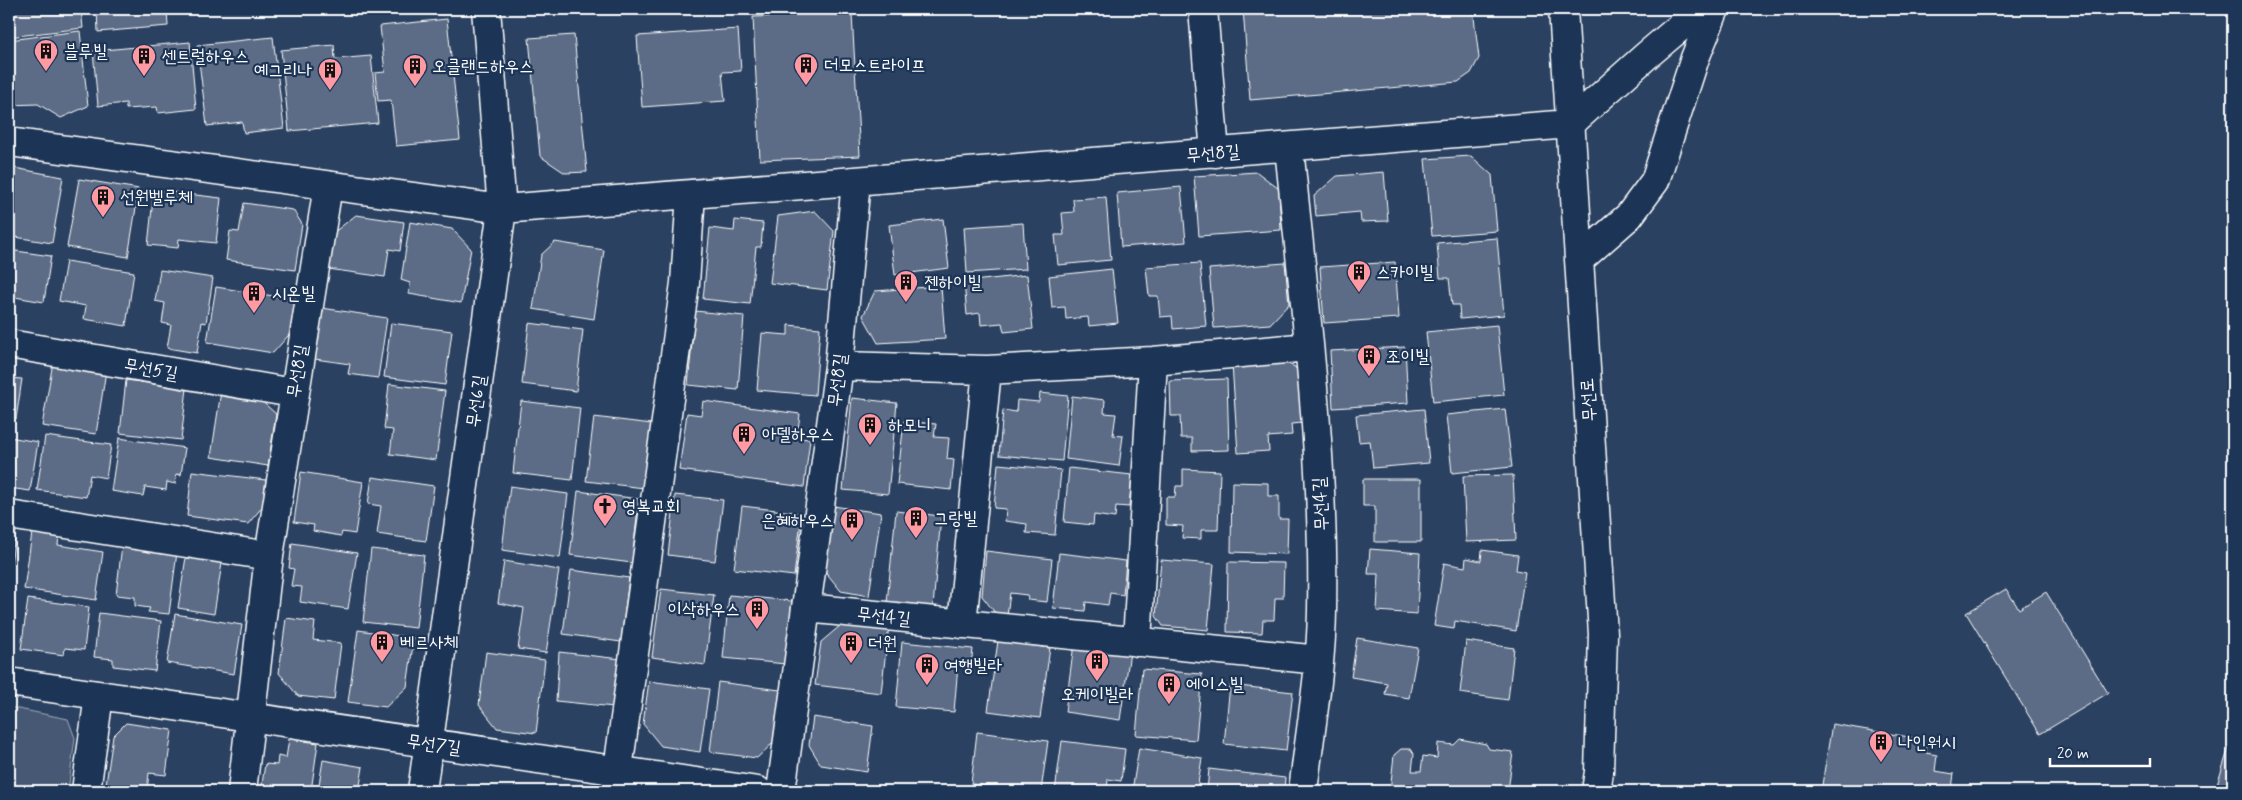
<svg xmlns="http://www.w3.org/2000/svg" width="2242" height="800" font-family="Mynerve,'Poor Story',sans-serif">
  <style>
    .green { fill: #465975; stroke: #a2acba }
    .building { fill: #5b6c86; stroke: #fff }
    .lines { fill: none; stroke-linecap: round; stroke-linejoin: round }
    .minor-casing { stroke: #fff; stroke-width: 31 }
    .minor { stroke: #1d3557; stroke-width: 28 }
    .labels { text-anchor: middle; stroke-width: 4.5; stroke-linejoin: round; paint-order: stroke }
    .poi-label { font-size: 18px; fill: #fff; stroke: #1d3557; text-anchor: start }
    .street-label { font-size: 18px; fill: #fff; stroke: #1d3557 }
  </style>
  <rect width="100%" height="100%" fill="#2a4161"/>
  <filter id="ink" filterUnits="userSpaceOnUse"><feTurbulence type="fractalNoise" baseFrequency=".02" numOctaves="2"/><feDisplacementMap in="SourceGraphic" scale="10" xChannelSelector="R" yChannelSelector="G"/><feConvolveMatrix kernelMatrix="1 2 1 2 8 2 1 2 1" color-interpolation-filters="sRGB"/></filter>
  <g filter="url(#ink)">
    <path class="green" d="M9 707 68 719 75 738 68 791H9Z"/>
    <path class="building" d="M9 9H81L83 28 9 37Z
      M97 9H167L168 26 98 32Z
      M371 9H451L372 16Z
      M779 9H836V15L852 14 860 156 760 160 753 17 780 16Z
      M1243 9H1473L1479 58 1471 73 1458 82 1250 100Z
      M447 19 460 140 396 146 391 100 378 101 375 73 385 72 380 26Z
      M738 29 741 71 722 72 725 101 642 107 637 36Z
      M80 31 88 106 61 118 38 104 9 105V40Z
      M574 35 587 172 565 173 540 156 529 38Z
      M273 37 284 128 244 133 242 122 207 126 197 45Z
      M190 42 196 109 158 113 157 107 126 109V103L98 106 93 51Z
      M334 45 335 59 371 56 378 123 289 131 281 50Z
      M1471 156 1492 175 1497 231 1432 236 1425 159Z
      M9 167 63 177 52 243 9 236Z
      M1257 172 1279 189 1281 230 1199 236 1194 176Z
      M1384 172 1388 221 1361 222 1360 212 1316 216 1314 196 1337 176Z
      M79 179 139 189 128 257 67 247Z
      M1181 187 1186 242 1121 247 1117 193Z
      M154 190 221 198 216 243 179 239 178 248 148 245Z
      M1106 197 1111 260 1058 265 1055 235H1064L1062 213 1074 212 1073 199Z
      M244 203 293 210 302 224 295 270 226 260 230 231 239 232Z
      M815 211 834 231 827 290 770 283 778 216Z
      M356 215 404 222 400 251 389 249 385 277 328 269 333 233Z
      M943 219 949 268 895 275 889 225Z
      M735 220 763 223 761 247H756L750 304 703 299 710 228 734 231Z
      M410 222 452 229 471 249 461 303 409 294 410 283 401 280Z
      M1023 223 1026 269 967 273 964 227Z
      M1497 238 1504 315 1460 319 1459 305H1452L1449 278H1440L1437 243Z
      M555 242 604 250 594 319 533 309 541 255Z
      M9 250 51 256 44 302 9 296Z
      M66 261 134 272 126 326 84 319 86 306 59 301Z
      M1395 262 1399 318 1324 323 1320 267Z
      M1200 263 1206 326 1173 329 1172 316 1160 317 1158 296H1149L1146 267Z
      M1285 263 1289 304 1270 324 1214 328 1209 269Z
      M1112 269 1118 323 1089 326 1088 317 1066 319 1065 307 1052 308 1049 276Z
      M160 270 213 278 206 323 202 322 197 353 167 348 171 325 162 323 165 303 155 301Z
      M1027 275 1033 329 1004 332 1002 323 981 325 980 313 967 315 964 282Z
      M941 286 945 339 878 343 863 316 875 291Z
      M216 287 299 300 295 328 273 353 207 342Z
      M322 308 387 318 378 378 348 374 350 364 315 359Z
      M695 311 744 316 738 390 688 385Z
      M391 323 452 331 445 385 384 377Z
      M529 323 583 330 576 391 522 384Z
      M788 325 820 328 815 395 757 390 762 333 788 335Z
      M1497 325 1504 395 1433 402 1426 332Z
      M1405 347 1408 403 1333 408 1330 351Z
      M53 362 106 371 96 434 42 426Z
      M1286 363 1295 367 1300 375 1303 423 1291 424 1292 435 1268 437 1269 451 1238 453 1232 364Z
      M9 378 22 379 16 419 9 418Z
      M1227 379 1229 450 1192 451V438H1181L1180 416H1171L1170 381Z
      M126 380 187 388 181 440 120 433Z
      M389 384 445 391 436 460 390 454 393 430 384 429Z
      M221 391 257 397 276 414 268 466 211 457Z
      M1040 393 1068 396 1062 461 999 455 1003 410 1016 412 1017 400 1039 402Z
      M1072 396 1105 400 1104 413 1116 414 1113 435 1123 436 1119 466 1066 459Z
      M852 398 897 403 888 494 843 490Z
      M521 401 580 408 572 480 513 473Z
      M703 401 800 414 797 438 810 439 804 487 679 470 687 413 701 415Z
      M1424 409 1429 463 1373 468 1370 441 1359 442 1356 415Z
      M1505 409 1512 467 1452 473 1446 415Z
      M594 417 652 424 644 488 586 481Z
      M904 421 936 424 934 437 949 438 947 459 954 460 951 490 897 484Z
      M45 436 111 445 106 478 90 475 86 497 37 490Z
      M9 437 38 442 30 491 9 488Z
      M119 438 185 448 181 475 176 474 175 484 167 482 166 490 145 487 143 496 111 491Z
      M998 464 1061 470 1055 535 1026 533 1027 524 1005 521 1006 509 994 508Z
      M1069 468 1132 475 1129 507 1116 506 1115 518 1094 515 1093 525 1064 522Z
      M1183 469 1220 471 1218 530H1201V539L1182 538 1183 526 1166 525V497H1175L1176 486H1183Z
      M192 471 266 480 263 506 248 524 187 516Z
      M301 472 363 482 355 534 342 532 341 536 313 531 314 525 294 522Z
      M1513 475 1516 540 1466 542 1463 476Z
      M372 477 434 486 426 541 377 534 381 506 368 504Z
      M1363 479H1421V542H1375V506H1363Z
      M1232 482 1268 483V496H1279V519H1288L1287 554 1231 552Z
      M510 486 568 494 560 558 502 550Z
      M578 491 639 499 632 563 570 555Z
      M675 495 723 500 715 561 668 555Z
      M742 506 802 513 794 576 734 569Z
      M833 506 881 513 869 596 841 591 824 570Z
      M896 511 941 516 933 607 887 603Z
      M9 527 16 528 9 579Z
      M32 533 59 536 58 545 103 552 96 600 24 589Z
      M292 543 357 553 348 609 300 602 302 587 291 586 294 569 289 568Z
      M122 545 177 552 169 614 148 612 150 608 135 606V597L116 595Z
      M371 549 424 555 416 628 363 622Z
      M1370 549 1420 553 1417 614 1377 611 1379 574H1368Z
      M1482 550 1518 555 1516 570 1525 572 1516 631 1455 621 1454 629 1434 626 1444 563 1465 567 1466 558 1481 561Z
      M986 551 1052 559 1047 602 1028 600 1027 595 1010 593 1007 616 996 614 982 596Z
      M1059 553 1126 561 1123 595 1110 593 1108 605 1086 602 1085 611 1053 608Z
      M186 557 222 563 214 614 178 608Z
      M1161 560 1214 564 1208 630 1163 626 1156 616Z
      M504 561 559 570 546 653 518 649 524 608 498 603Z
      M1228 562 1284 563 1283 598H1275L1274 620H1263L1262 633 1227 632Z
      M571 570 629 578 621 642 563 634Z
      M661 589 714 595 705 665 652 657Z
      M2006 589 2019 609 2046 592 2108 693 2040 734 1966 613Z
      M729 595 792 601 786 664 723 658Z
      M28 599 89 607 84 650 65 648 64 655 21 649Z
      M99 613 161 621 155 671 113 666V659L94 657Z
      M175 614 242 625 234 674 167 663Z
      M286 618 315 622 313 640 341 643 334 700 298 696 279 673Z
      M847 620 889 625 881 693 815 685 821 642Z
      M358 630 414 638 407 687 386 707 348 702Z
      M1357 638 1418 648 1409 698 1385 694 1387 683 1351 677Z
      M998 641 1050 648 1040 718 988 711Z
      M1466 641 1514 648 1508 700 1460 693Z
      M902 642 973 649 971 666 958 665 954 712 896 707Z
      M1074 644 1130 652 1120 720 1065 712Z
      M486 652 545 660 536 733 497 728 479 705Z
      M559 652 621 659 614 707 556 701Z
      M1142 669 1202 674 1196 740 1136 735Z
      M649 681 709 689 700 752 661 746 643 724Z
      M718 682 780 690 773 743 757 758 710 752Z
      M1230 685 1293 692 1286 751 1224 744Z
      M813 717 873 726 867 772 821 765 809 745Z
      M126 723 172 730 166 775 149 773 147 791H105L113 736Z
      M1832 724 1927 740 1926 753 1937 755 1935 771 1954 774 1952 788 1972 791H1821Z
      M977 732 1048 741 1041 791H1027L971 784Z
      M2233 735V791H2215Z
      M289 739 318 743 311 791H261L265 764 277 765 278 756 286 758Z
      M1460 739 1486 744 1489 749 1513 752 1508 791H1390L1394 755 1401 749H1411L1414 754 1412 771H1421L1423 756 1437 758 1438 743 1454 745Z
      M1062 741 1125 749 1121 781 1108 779 1107 791 1086 788 1085 791H1055Z
      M1139 748 1202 758 1197 790 1185 788 1184 791H1132Z
      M323 760 363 767 359 791H318Z
      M1209 769 1285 778 1284 791H1207Z
      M479 788 505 791H475Z"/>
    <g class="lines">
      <g class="minor-casing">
        <path id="minor" d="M1203 9 1215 153
          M1563 9 1603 634 1599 772 1596 791
          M9 142 502 209 1570 124 1646 56 1699 11 1708 9
          M1289 147C1304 301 1325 456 1322 611 1321 671 1310 732 1303 791
          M1579 260 1629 216 1655 181 1695 58 1715 9
          M9 344 293 393
          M839 366 987 370 1153 361 1309 347
          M9 515 269 556
          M807 608 1319 660
          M962 624 987 370
          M1137 642 1153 361
          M9 682 758 791
          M86 791 99 695
          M242 791 269 556 328 186
          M422 791 502 209 486 9
          M615 791 685 283 691 194
          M781 791 839 366 856 181"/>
      </g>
      <use href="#minor" class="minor"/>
    </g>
  </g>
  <defs>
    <g id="building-pin" transform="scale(1.25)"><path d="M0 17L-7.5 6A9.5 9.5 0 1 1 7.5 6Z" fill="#ff9aa2" stroke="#1d3557"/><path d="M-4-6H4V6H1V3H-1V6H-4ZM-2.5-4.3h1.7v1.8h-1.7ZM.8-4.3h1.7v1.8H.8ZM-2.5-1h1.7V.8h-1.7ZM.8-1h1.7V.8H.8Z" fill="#111"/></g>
    <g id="church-pin" transform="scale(1.25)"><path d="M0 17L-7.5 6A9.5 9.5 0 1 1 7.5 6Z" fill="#ff9aa2" stroke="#1d3557"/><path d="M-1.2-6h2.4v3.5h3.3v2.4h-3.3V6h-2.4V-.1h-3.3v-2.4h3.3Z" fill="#111"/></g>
  </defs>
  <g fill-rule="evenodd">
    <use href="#building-pin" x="46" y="51"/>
    <use href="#building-pin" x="144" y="56"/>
    <use href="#building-pin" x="806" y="65"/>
    <use href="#building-pin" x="415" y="66"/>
    <use href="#building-pin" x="330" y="70"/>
    <use href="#building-pin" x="103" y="197"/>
    <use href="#building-pin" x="1359" y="272"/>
    <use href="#building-pin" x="906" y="282"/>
    <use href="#building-pin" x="254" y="293"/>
    <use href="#building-pin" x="1369" y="356"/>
    <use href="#building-pin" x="870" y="425"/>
    <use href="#building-pin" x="744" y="434"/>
    <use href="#church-pin" x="605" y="506"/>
    <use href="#building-pin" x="916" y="518"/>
    <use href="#building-pin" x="852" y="520"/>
    <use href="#building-pin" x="757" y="609"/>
    <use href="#building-pin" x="382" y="642"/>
    <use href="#building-pin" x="851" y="643"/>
    <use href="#building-pin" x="1097" y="661"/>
    <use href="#building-pin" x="927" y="665"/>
    <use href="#building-pin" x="1169" y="684"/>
    <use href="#building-pin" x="1881" y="742"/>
  </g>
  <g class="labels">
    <g class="poi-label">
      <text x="64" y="57">블루빌</text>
      <text x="162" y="62">센트럴하우스</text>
      <text x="824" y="71">더모스트라이프</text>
      <text x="432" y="72">오클랜드하우스</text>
      <text x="312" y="76" text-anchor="end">예그리나</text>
      <text x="120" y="203">선원벨루체</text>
      <text x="1376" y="278">스카이빌</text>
      <text x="924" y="288">젠하이빌</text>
      <text x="272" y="299">시온빌</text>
      <text x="1386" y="362">조이빌</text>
      <text x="888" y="431">하모니</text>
      <text x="762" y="440">아델하우스</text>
      <text x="622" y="512">영복교회</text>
      <text x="934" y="524">그랑빌</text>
      <text x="834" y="526" text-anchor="end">은혜하우스</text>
      <text x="740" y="615" text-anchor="end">이삭하우스</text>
      <text x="400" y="648">베르사체</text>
      <text x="868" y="649">더원</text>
      <text x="944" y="671">여행빌라</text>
      <text x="1186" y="690">에이스빌</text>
      <text x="1097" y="700" text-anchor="middle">오케이빌라</text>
      <text x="1898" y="748">나인워시</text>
    </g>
    <g class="street-label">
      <text transform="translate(1213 153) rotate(-5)" y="6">무선8길</text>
      <text transform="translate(151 369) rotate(10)" y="6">무선5길</text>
      <text transform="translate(297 371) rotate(-81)" y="6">무선8길</text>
      <text transform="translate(837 380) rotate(-83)" y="6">무선8길</text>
      <text transform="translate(1588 400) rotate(-94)" y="6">무선로</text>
      <text transform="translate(476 401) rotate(-82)" y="6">무선6길</text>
      <text transform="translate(1320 504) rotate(-93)" y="6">무선4길</text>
      <text transform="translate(884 616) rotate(6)" y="6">무선4길</text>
      <text transform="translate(434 744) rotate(8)" y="6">무선7길</text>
    </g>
  </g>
  <rect width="2242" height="800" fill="none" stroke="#1d3557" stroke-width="30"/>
  <rect x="15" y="15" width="2212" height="770" fill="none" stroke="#fff" stroke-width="2" filter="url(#ink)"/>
  <path d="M2050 758v8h100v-8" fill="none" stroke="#ffffff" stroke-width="2.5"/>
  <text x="2057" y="758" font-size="15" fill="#ffffff" stroke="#1d3557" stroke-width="4" paint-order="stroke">20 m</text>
</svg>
